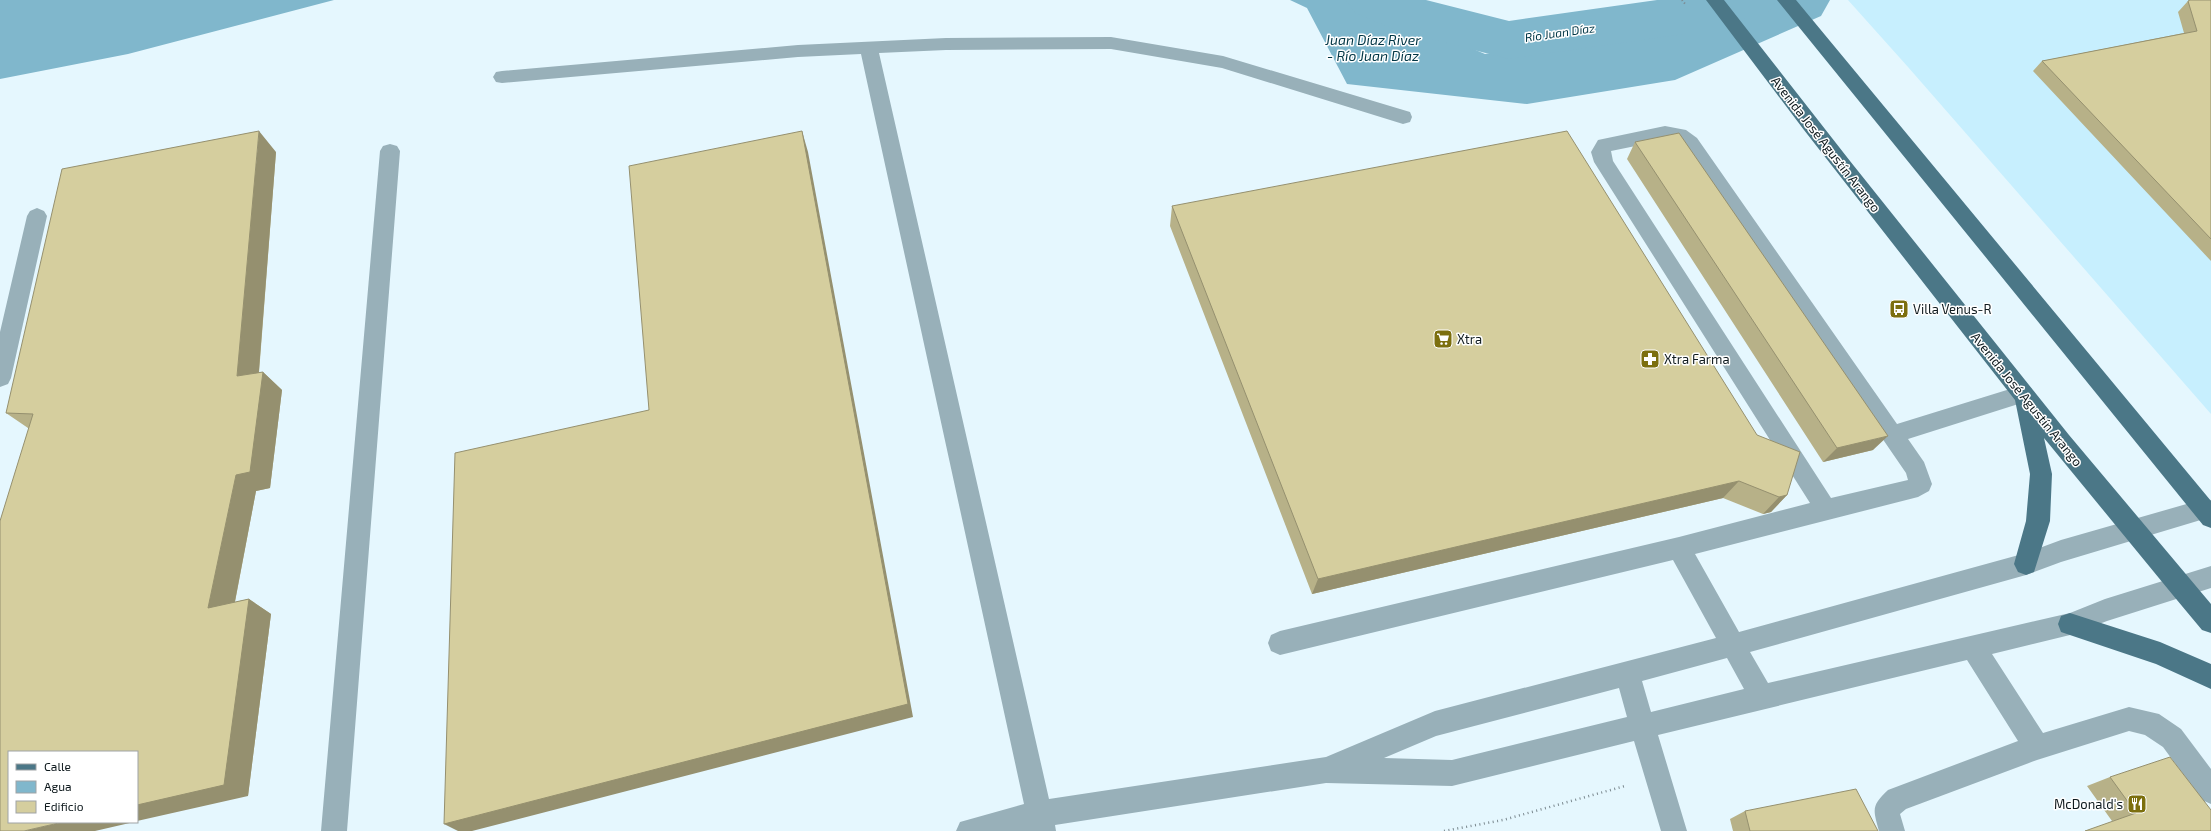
<svg xmlns="http://www.w3.org/2000/svg" width="2211" height="831" font-family="'Exo 2',sans-serif">
  <style>
    .built { fill: #c7effe }
    .water { fill: #80b7cc }
    .lines { fill: none; stroke-linecap: round; stroke-linejoin: round }
    .river { fill: #80b7cc; fill-rule: evenodd }
    .path-far1 { stroke: #7b898f; stroke-width: 2; stroke-dasharray: 1 2.5; stroke-linecap: butt }
    .path { stroke: #7b898f; stroke-width: 2.5; stroke-dasharray: 1 3.5; stroke-linecap: butt }
    .minor { fill: #98b0b9; fill-rule: evenodd }
    .major { fill: #4b7787; fill-rule: evenodd }
    .wall { fill: #b7b188 }
    .shaded-wall { fill: #95906f }
    .building { fill: #d5ce9e; stroke: #95906f }
    .labels { text-anchor: middle; stroke-width: 3; stroke-linejoin: round; paint-order: stroke }
    .far-water-label { font-size: 12px; font-style: italic; fill: #013645; stroke: #fff }
    .street-label { font-size: 13px; fill: #0f1a1e; stroke: #fff }
    .poi-label { font-size: 13px; fill: #0f1a1e; stroke: #fff; text-anchor: start }
    .water-label { font-size: 14px; font-style: italic; fill: #013645; stroke: #fff }
  </style>
  <rect width="100%" height="100%" fill="#e5f7fe"/>
  <path class="built" d="M1848 0H2211V414L1908 67Z"/>
  <path class="water" d="M0 0H334L128 54 0 79Z
    M1290 0H1371L1375 7 1485 54 1654 33 1708 0H1830L1821 16 1675 80 1527 104 1347 84 1307 8Z"/>
  <g class="lines">
    <path class="river" d="M1346 0H1426L1509 21 1657 0H1777L1768 13 1684 34 1509 59 1396 30 1355 13Z"/>
    <path class="path-far1" d="M1682 0 1686 5"/>
    <path class="path" d="M1444 831 1503 820 1625 786"/>
    <path class="minor" d="M1111 37 1223 56 1410 112 1412 117 1410 122 1403 124 1222 68 1111 49 946 50 879 53 1049 799 1326 757 1435 711 1716 638 1673 560 1280 655 1271 651 1268 643 1271 635 1280 631 1679 537 1810 503 1594 162 1591 152 1598 140 1665 126 1686 130 1697 138 1897 424 2023 385 2031 388 2034 394 2031 400 1908 439 1924 462 1932 484 1929 491 1918 497 1695 554 1739 632 2026 553 2061 540 2204 499 2211 500V520L2204 519 2061 562 2026 575 1750 652 1768 683 2070 613 2105 599 2211 566V588L2107 621 2070 635 1992 654 2043 733 2129 707 2159 714 2181 729 2211 769V804L2202 800 2163 747 2145 735 2129 731 2037 760 1906 809 1900 814 1905 831H1879C1873 809 1871 806 1888 790L2018 741 1967 660 1658 735 1687 831H1661L1634 741 1452 786 1326 783 1055 825 1056 831H956L960 822 1024 804 861 54 798 57 502 83 496 82 493 77 496 72 502 71 798 45 946 38ZM1665 140 1674 141 1683 148 1906 473 1908 480 1831 498 1613 161 1611 151ZM1727 658 1744 689 1651 712 1642 681ZM1619 688 1627 717 1452 760 1384 758 1436 736Z
      M390 144 397 146 400 151 347 831H321L380 151 383 146Z
      M37 208 44 211 47 216 11 378 8 384 0 387V332L27 216 30 211Z"/>
    <path class="major" d="M1706 0H1724L1850 161 2069 435 2211 604V633L2202 630 2172 594 2044 438 2052 474 2050 521 2034 572 2026 575 2018 572 2014 564 2026 521 2030 474 2015 400 1804 130Z
      M1777 0H1796L2211 501V528L2203 525Z
      M2070 613 2160 642 2211 664V689L2156 664 2061 632 2058 624 2061 616Z"/>
  </g>
  <path class="wall" d="M2211 0V261L2033 71 2042 61 2184 33 2178 12 2188 1Z
    M1635 142 1873 450 1823 462 1627 159Z
    M276 152 259 373 263 372 282 390 270 488 256 491 235 602 249 599 271 614 248 796 28 428 6 413Z
    M1172 206 1787 495 1771 512 1763 514 1723 498 1312 594 1170 226Z
    M2110 777 2211 810 2112 821 2087 786Z
    M1745 811 1878 831H1733L1730 819Z"/>
  <path class="shaded-wall" d="M259 131 276 152 257 395 237 376Z
    M802 131 808 152 913 717 472 831H458L444 824Z
    M263 372 282 390 270 488 256 491 231 622 208 608 236 475Z
    M1888 436 1873 450 1823 462 1837 448Z
    M1739 481 1723 498 1312 594 1318 579Z
    M1787 495 1771 512 1763 514 1779 497Z
    M249 599 271 614 248 796 137 821V805Z
    M63 822H134L95 831H24Z"/>
  <path class="building" d="M2190 0H2211V239L2042 61 2197 31 2188 1Z
    M259 131 237 376 263 372 250 472 236 475 208 608 249 599 224 785 137 805V752H9V822H63L24 831H0V521L33 414 6 413 62 169Z
    M802 131 908 704 444 824 455 453 649 410 629 166Z
    M1567 131 1757 435 1800 452 1787 495 1779 497 1739 481 1318 579 1172 206Z
    M1679 133 1888 436 1837 448 1635 142Z
    M2170 757 2211 810V831H2085L2136 813 2110 777Z
    M1856 789 1878 831H1750L1745 811Z"/>
  <defs>
    <g id="bus-square" transform="scale(1)"><rect x="-9" y="-9" width="18" height="18" rx="4" fill="#7c6f0e" stroke="#fff"/><path d="M-5-6H5V4H4V6H2V4H-2V6H-4V4H-5ZM-3.5-4V0h7V-4ZM-3.5 1.2v1.5H-2V1.2ZM2 1.2v1.5H3.5V1.2Z" fill="#fff"/></g>
    <g id="supermarket-square" transform="scale(1)"><rect x="-9" y="-9" width="18" height="18" rx="4" fill="#7c6f0e" stroke="#fff"/><path d="M-6-5.5h2.5l.6 2H6L4.5 2H-2.5L-4.4-4H-6ZM-1.5 3.2a1.3 1.3 0 1 0 .1 0ZM3 3.2a1.3 1.3 0 1 0 .1 0Z" fill="#fff"/></g>
    <g id="pharmacy-square" transform="scale(1)"><rect x="-9" y="-9" width="18" height="18" rx="4" fill="#7c6f0e" stroke="#fff"/><path d="M-2-6h4v4h4v4h-4v4h-4v-4h-4v-4h4Z" fill="#fff"/></g>
    <g id="restaurant-square" transform="scale(1)"><rect x="-9" y="-9" width="18" height="18" rx="4" fill="#7c6f0e" stroke="#fff"/><path d="M-5-6h1v4h1v-4h1v4h1v-4h1v5L-1.5 .5V6h-2V.5L-5-1ZM5-6V6H3V1.5H1.5Q1.5-4 5-6Z" fill="#fff"/></g>
  </defs>
  <g fill-rule="evenodd">
    <use href="#bus-square" x="1899" y="309"/>
    <use href="#supermarket-square" x="1443" y="339"/>
    <use href="#pharmacy-square" x="1650" y="359"/>
    <use href="#restaurant-square" x="2137" y="804"/>
  </g>
  <g class="labels">
    <g class="far-water-label">
      <text transform="translate(1560 33) rotate(-8)" y="4">Río Juan Díaz</text>
    </g>
    <g class="street-label">
      <text transform="translate(1826 144) rotate(52)" y="5">Avenida José Agustín Arango</text>
      <text transform="translate(2027 399) rotate(51)" y="5">Avenida José Agustín Arango</text>
    </g>
    <g class="poi-label">
      <text x="1913" y="314">Villa Venus-R</text>
      <text x="1457" y="344">Xtra</text>
      <text x="1664" y="364">Xtra Farma</text>
      <text x="2123" y="809" text-anchor="end">McDonald's</text>
    </g>
    <g class="water-label">
      <text x="1373" y="45">Juan Díaz River<tspan x="1373" dy="16">- Río Juan Díaz</tspan></text>
    </g>
  </g>
  <rect x="8" y="751" width="130" height="72" fill="#ffffff" stroke="#9fa3a5"/>
  <rect x="16" y="764" width="20" height="6" fill="#4b7787" stroke="#9fa3a5"/>
  <text x="44" y="771" font-size="12" fill="#0f1a1e">Calle</text>
  <rect x="16" y="781" width="20" height="12" fill="#80b7cc" stroke="#9fa3a5"/>
  <text x="44" y="791" font-size="12" fill="#0f1a1e">Agua</text>
  <rect x="16" y="801" width="20" height="12" fill="#d5ce9e" stroke="#9fa3a5"/>
  <text x="44" y="811" font-size="12" fill="#0f1a1e">Edificio</text>
</svg>
